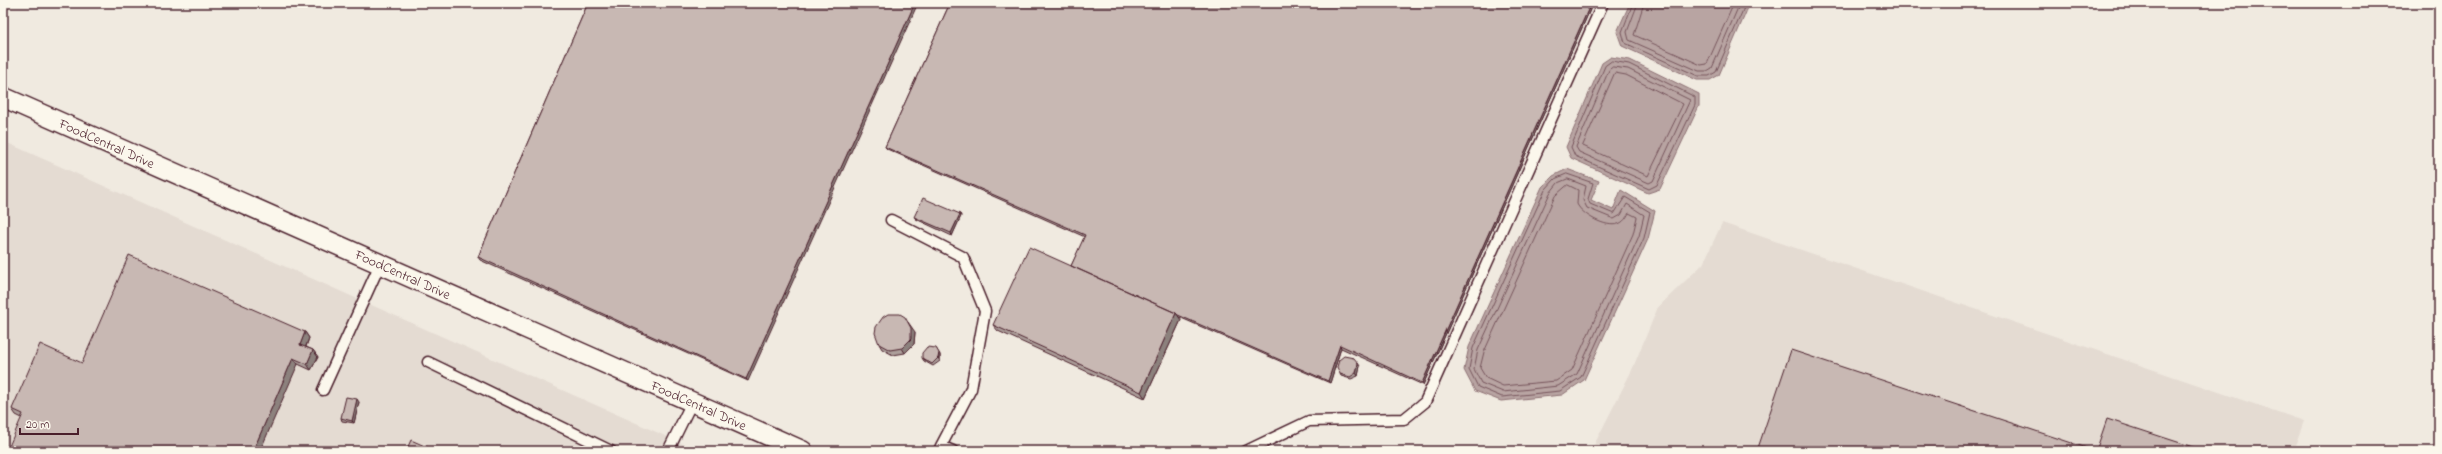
<svg xmlns="http://www.w3.org/2000/svg" width="2442" height="454" font-family="'Indie Flower',sans-serif">
  <style>
    .built { fill: #e4dbd2 }
    .water { fill: #b8a4a2; stroke: #8c6f72 }
    .lines { fill: none; stroke-linecap: round; stroke-linejoin: round }
    .shore { stroke: #76545b; stroke-width: 1 }
    .lane-casing { stroke: #4a1f2b; stroke-width: 13 }
    .street-casing { stroke: #4a1f2b; stroke-width: 22 }
    .lane { stroke: #fbf7ec; stroke-width: 10 }
    .street { stroke: #fbf7ec; stroke-width: 19 }
    .wall { fill: #ac9e9a; stroke: #4a1f2b }
    .shaded-wall { fill: #8c817d; stroke: #4a1f2b }
    .building { fill: #c8b8b3; stroke: #4a1f2b }
    .labels { text-anchor: middle; stroke-width: 4; stroke-linejoin: round; paint-order: stroke }
    .street-label { font-size: 14px; fill: #4a1f2b; stroke: #fbf7ec }
  </style>
  <rect width="100%" height="100%" fill="#f0eae0"/>
  <filter id="ink" filterUnits="userSpaceOnUse"><feTurbulence type="fractalNoise" baseFrequency=".025" numOctaves="2"/><feDisplacementMap in="SourceGraphic" scale="8" xChannelSelector="R" yChannelSelector="G"/><feConvolveMatrix kernelMatrix="1 2 1 2 8 2 1 2 1" color-interpolation-filters="sRGB"/></filter>
  <g filter="url(#ink)">
    <path class="built" d="M3 141 699 451H3Z
      M1722 223 2304 421 2293 451H1591L1632 370 1658 307 1703 264Z"/>
    <path class="water" d="M1630 3H1750L1719 75 1710 80H1697L1622 46 1617 32Z
      M1611 57 1630 60 1699 94V106L1660 189 1648 193 1571 158 1566 147 1602 63Z
      M1567 169 1599 181 1591 200 1613 210 1621 190 1655 211 1648 239 1584 380 1562 395 1501 401 1475 391 1464 370 1469 347 1542 187 1553 176Z"/>
    <g class="lines">
      <path class="shore" d="M1633 3 1622 32 1625 43 1698 76H1709L1716 72 1746 3
        M1638 3 1627 32 1629 40 1699 71H1707L1712 68 1740 3
        M1644 3 1634 35 1701 65 1707 64 1734 3
        M1612 61 1629 64 1695 97V105L1657 185 1649 189 1575 156 1571 147 1605 66Z
        M1613 67 1628 69 1690 100 1653 181 1649 183 1579 152 1576 147 1609 70Z
        M1615 73 1626 75 1683 104 1648 176 1583 146Z
        M1567 174 1593 183 1588 199 1590 204 1614 214 1625 197 1650 212 1644 238 1581 377 1560 391 1502 397 1478 387 1469 369 1473 348 1545 190 1555 179Z
        M1568 179 1586 186 1583 200 1587 208 1614 219 1621 215 1627 204 1644 215 1639 236 1577 374 1558 386 1503 392 1481 383 1474 369 1478 350 1550 193 1558 183Z
        M1568 185 1578 190 1577 204C1582 215 1606 228 1618 224 1624 222 1626 218 1629 213L1637 217 1633 234 1572 370 1556 381 1503 386 1486 378 1480 368 1484 352 1555 196Z"/>
      <g class="lane-casing">
        <path id="lane" d="M891 220 963 257 985 311 971 389 941 446
          M428 362 611 451
          M323 390 380 264
          M668 451 692 402
          M939 451 941 446 953 451
          M1246 451 1309 421 1404 419 1425 402 1603 3"/>
      </g>
      <g class="street-casing">
        <path id="street" d="M3 97 803 451"/>
      </g>
      <use href="#lane" class="lane"/>
      <use href="#street" class="street"/>
    </g>
    <path class="wall" d="M588 3 748 381 480 260 478 257Z
      M950 3H1593L1423 385 1341 348 1330 383 1179 317 1181 320 1145 398 998 331 993 325 1071 266 1085 237 887 149 885 147Z
      M960 214 961 216 952 236 916 219 914 217Z
      M305 332 309 338 306 347 313 350 318 357 311 370 298 364 22 418 16 415 12 409 82 363Z
      M915 332 914 344 905 353 893 355 882 349 879 344Z
      M936 348 940 355V361L933 366 924 361 922 358Z
      M1360 366 1358 376 1351 379 1341 376 1340 374Z
      M359 402 354 423 342 421 341 418Z"/>
    <path class="shaded-wall" d="M915 3H918L748 381 746 379Z
      M1591 3H1593L1423 385 1422 383Z
      M960 214 961 216 952 236 951 233Z
      M1176 313 1181 320 1145 398 1141 392Z
      M908 322 915 332 914 344 905 353 902 348Z
      M305 332 309 338 304 351 300 345Z
      M1340 345 1341 348 1330 383 1328 381Z
      M313 350 318 357 311 370 307 364Z
      M939 353 940 355V361L938 358Z
      M293 358 298 364 260 451H253Z
      M1358 363 1360 366 1358 376 1356 373Z
      M357 399 359 402 354 423 352 421Z"/>
    <path class="building" d="M588 3H915L746 379 478 257Z
      M950 3H1591L1422 383 1340 345 1328 381 1178 315 1176 313 1071 266 1085 235 885 147Z
      M923 198 960 214 951 233 914 217Z
      M1029 247 1176 313 1141 392 993 325Z
      M129 255 305 332 300 345 313 350 307 364 293 358 253 451H7L23 414 12 409 40 344 82 363Z
      M888 314H900L905 317 911 328V339L902 348 890 350 879 344 875 333 876 327 883 317Z
      M927 347 936 348 939 353 938 358 932 364 922 358V353Z
      M1791 350 2096 451 2107 419 2199 449V451H1757Z
      M1344 356 1354 358 1358 363 1356 373 1350 377 1340 374 1337 367 1339 360Z
      M346 397 357 399 352 421 341 418Z
      M411 440 436 451H406Z"/>
  </g>
  <g class="labels">
    <g class="street-label">
      <text transform="translate(107 143) rotate(24)" y="5">FoodCentral Drive</text>
      <text transform="translate(403 274) rotate(24)" y="5">FoodCentral Drive</text>
      <text transform="translate(699 405) rotate(24)" y="5">FoodCentral Drive</text>
    </g>
  </g>
  <rect width="2442" height="454" fill="none" stroke="#fbf7ec" stroke-width="16"/>
  <rect x="8" y="8" width="2426" height="438" fill="none" stroke="#4a1f2b" stroke-width="1.5" filter="url(#ink)"/>
  <path d="M20 428v6h58v-6" fill="none" stroke="#4a1f2b" stroke-width="2"/>
  <text x="26" y="428" font-size="12" fill="#4a1f2b" stroke="#fbf7ec" stroke-width="3" paint-order="stroke">20 m</text>
</svg>
